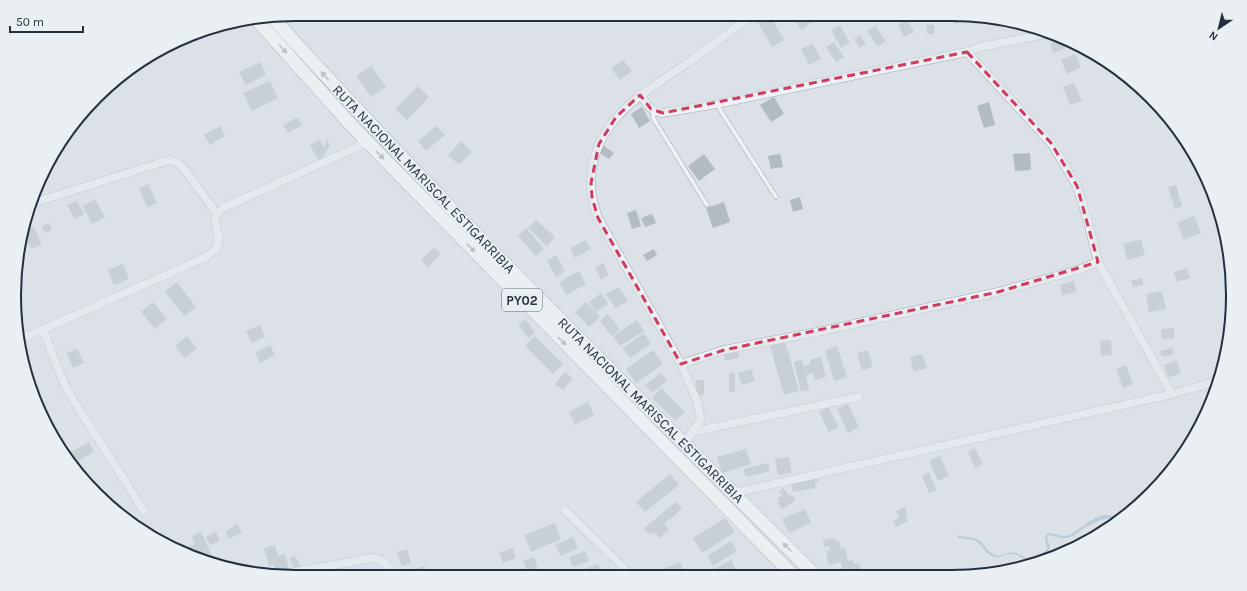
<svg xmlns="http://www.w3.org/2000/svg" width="1247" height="591" font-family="Karla,sans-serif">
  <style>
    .water { fill: #94b2c8 }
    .building { fill: #b2bac3 }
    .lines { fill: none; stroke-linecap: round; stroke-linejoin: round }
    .service-casing { stroke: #a1a8b0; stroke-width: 5 }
    .minor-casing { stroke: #a1a8b0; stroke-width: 9 }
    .trunk-casing { stroke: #828f9d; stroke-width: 14 }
    .service { stroke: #eef1f5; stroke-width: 4 }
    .minor { stroke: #eef1f5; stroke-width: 8 }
    .trunk { stroke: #fff; stroke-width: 13 }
    .oneway { fill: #92989e }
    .marked { fill: none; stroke: #d23a5e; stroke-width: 3; stroke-dasharray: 8 5; stroke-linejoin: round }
    .labels { text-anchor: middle; stroke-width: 3.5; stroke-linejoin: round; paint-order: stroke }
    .shield { fill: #eaeff4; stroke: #606974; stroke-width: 1 }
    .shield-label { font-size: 13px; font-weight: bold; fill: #25303d }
    .street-label { font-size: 14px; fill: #25303d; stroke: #eaeff4 }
    .rim { fill: none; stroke: #25303d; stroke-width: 2 }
  </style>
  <rect width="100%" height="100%" fill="#dbe1e6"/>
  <path class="water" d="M1105 515 1125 517 1122 519C1104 516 1096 521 1081 530 1078 533 1074 536 1070 537 1063 540 1056 536 1048 535L1047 538 1050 548C1045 557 1040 561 1030 563 1024 559 1017 553 1010 554 1004 554 1000 559 995 557 987 556 984 547 978 543 972 537 964 541 957 537L958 535C965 538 972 536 979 540 985 545 988 553 995 555 1003 558 1008 550 1016 553 1023 555 1027 560 1033 561L1043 554 1047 548 1045 540 1046 535 1050 533 1063 536 1070 535 1095 518Z"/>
  <path class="building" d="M789 14H805L811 22 802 30Z
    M950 14 960 15 963 19 955 24Z
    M770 16 784 40 772 47 758 23Z
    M907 20 914 32 904 37 898 25Z
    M840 25 850 43 841 48 831 30Z
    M926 25H934V34H927Z
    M875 26 886 41 878 47 867 31Z
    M860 35 866 44 860 48 854 39Z
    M1064 38 1068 47 1053 53 1050 43Z
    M834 42 844 57 836 62 826 47Z
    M813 44 821 59 809 65 801 49Z
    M1075 54 1081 67 1067 74 1061 60Z
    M623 60 632 71 620 80 611 68Z
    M260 62 266 75 246 85 239 72Z
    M371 66 386 87 371 97 356 76Z
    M270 81 278 98 252 111 243 93Z
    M1074 83 1082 101 1070 105 1063 87Z
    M418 86 429 97 407 120 395 109Z
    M774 97 784 114 771 122 760 105Z
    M989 102 995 125 984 128 977 106Z
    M642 107 650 121 639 128 631 114Z
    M298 117 302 125 288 133 283 125Z
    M220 126 225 136 210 145 204 135Z
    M436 126 445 135 426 151 418 141Z
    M326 138 330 146 319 162 310 145 320 140 325 149Z
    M461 141 472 152 459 165 448 155Z
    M603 145 614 153 609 159 598 152Z
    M1030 153 1031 170 1015 171 1013 154Z
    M704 154 715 169 699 181 688 166Z
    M780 154 783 167 771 169 768 156Z
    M148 184 157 203 147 207 139 188Z
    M1176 185 1182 206 1175 209 1168 187Z
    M800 197 803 209 793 212 790 200Z
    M95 199 105 217 92 224 83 206Z
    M77 201 84 214 75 219 67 205Z
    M724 202 730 222 713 228 706 208Z
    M636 210 641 226 632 229 627 213Z
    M652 214 656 223 645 227 641 218Z
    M1194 216 1201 233 1184 240 1177 223Z
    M536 220 555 237 547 246 528 228Z
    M49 223 52 230 45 233 42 226Z
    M33 226 42 244 31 249 22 232Z
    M526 228 544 249 536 256 518 236Z
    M1141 239 1145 255 1127 260 1123 244Z
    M586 240 591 249 575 258 570 248Z
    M434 247 441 254 428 267 421 261Z
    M654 249 657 255 647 261 643 255Z
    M556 255 565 271 556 277 547 261Z
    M603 263 609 275 601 280 595 267Z
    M123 264 129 279 114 285 108 270Z
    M1187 268 1190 278 1177 282 1174 272Z
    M579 271 586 284 566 295 559 282Z
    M1142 278 1143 285 1133 287 1131 280Z
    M1074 281 1076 292 1062 295 1060 285Z
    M177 282 196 307 184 316 165 292Z
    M619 287 628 301 615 308 606 294Z
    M1162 291 1166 309 1149 312 1146 294Z
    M601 293 608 304 596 312 589 302Z
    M153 302 167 319 155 329 141 312Z
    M586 302 600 317 589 327 575 312Z
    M608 314 620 329 612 336 600 321Z
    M525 319 535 332 528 338 518 325Z
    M637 320 644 331 620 346 613 336Z
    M260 325 265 337 252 343 246 331Z
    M1174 328V338L1162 339 1161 329Z
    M644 333 651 344 630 358 623 348Z
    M187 336 197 348 185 358 175 346Z
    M535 336 563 364 553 374 525 346Z
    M1229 338 1228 351 1226 356 1221 341Z
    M1111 340 1112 355 1101 356 1100 341Z
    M785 341 799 391 784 395 770 346Z
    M270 345 275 355 260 363 255 353Z
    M837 346 847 377 834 381 825 350Z
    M1172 348 1174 354 1162 357 1160 351Z
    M77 349 84 363 73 368 67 353Z
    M653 350 663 364 636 383 626 369Z
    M868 350 873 367 862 370 857 353Z
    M738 351 739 358 725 361 724 354Z
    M922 354 927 368 914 372 910 357Z
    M821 357 826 377 815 380 813 373 806 375 809 390 801 392 794 362 802 360 804 366 811 364 810 360Z
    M1176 360 1181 373 1169 378 1164 365Z
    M1126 365 1133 384 1123 388 1116 369Z
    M751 369 755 381 742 385 738 373Z
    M565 372 573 378 563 390 555 384Z
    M661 373 667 381 652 393 645 385Z
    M729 373H735V392H729Z
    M696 380H704V395H695Z
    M661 388 685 412 676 421 652 398Z
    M588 402 594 415 575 425 569 412Z
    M848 404 859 427 848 433 837 409Z
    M828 407 839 427 829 432 819 412Z
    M89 442 94 452 74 463 69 453Z
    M975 448 983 464 975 468 968 452Z
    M746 449 751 464 722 473 717 457Z
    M940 456 949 476 938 481 929 461Z
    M789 457 792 473 778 475 775 459Z
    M768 463 770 471 746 477 743 469Z
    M929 472 937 490 929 493 922 476Z
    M670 474 679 485 645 512 636 502Z
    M818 477 819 482 815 483V488L793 492 791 482Z
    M783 488 790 496 792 495 796 500 782 509 777 503 780 501 778 498 782 496 779 491Z
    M676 502 682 509 664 524 669 530 659 538 654 532 650 535 644 528Z
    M905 507 908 515 905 516 908 521 896 527 893 521 899 518 896 511Z
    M805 509 811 523 789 533 782 519Z
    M725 518 735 532 702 553 693 538Z
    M555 523 561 539 531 552 524 535Z
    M237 524 242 532 229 539 225 532Z
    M201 532 213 558 206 561 190 556 187 548 195 544 192 536Z
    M216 532 220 541 210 545 206 537Z
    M573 537 578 548 561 556 555 545Z
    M834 538 835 541 839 540 841 548 845 547 848 561 853 560 854 564 859 563 862 574 843 575 841 562 829 565 826 551H830L829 546 824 547 823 540Z
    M731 541 737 551 713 566 707 556Z
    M275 545 278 556 285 554 289 569 276 573 274 565 269 566 264 548Z
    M513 548 516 558 503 563 499 553Z
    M407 549 411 563 402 566 397 552Z
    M585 551 589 561 573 567 569 557Z
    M295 556 301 567 296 570 289 558Z
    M534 557 539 573 529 576 523 561Z
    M731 560 736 570 725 575 710 576 708 572Z
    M680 562 685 574 680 576H660L658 571Z
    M598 564 602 573 595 576H582L580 571Z
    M425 566 428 577H416L414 569Z"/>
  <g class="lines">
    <g class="service-casing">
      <path id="service" d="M717 105 776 197
        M654 112 653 117 655 121 707 205"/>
    </g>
    <g class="minor-casing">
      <path id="minor" d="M967 52 1051 143 1077 186 1087 218 1098 262 1172 394
        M640 95C647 103 651 113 663 113L717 104 967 52 980 47 1051 33
        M30 204 169 160 176 162 182 166 217 214
        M43 329 57 366 67 390 144 511
        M19 340 206 257 217 248 219 239 215 223 217 214 223 208 368 142
        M681 364 724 350 822 331 998 292 1078 270 1098 262
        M692 432 858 397
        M684 445 692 432 701 420 697 401 681 364 598 218C595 207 590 195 591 183 592 124 637 97 680 68 705 51 729 33 754 14
        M734 493 1172 394 1218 381
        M565 510 632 576
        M277 575 373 558C385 559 389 566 394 577"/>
    </g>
    <g class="trunk-casing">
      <path id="trunk" d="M273 18C446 210 632 391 815 575
        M257 20 351 125 391 166 793 575"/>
    </g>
    <use href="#service" class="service"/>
    <use href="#minor" class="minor"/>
    <use href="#trunk" class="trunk"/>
  </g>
  <defs><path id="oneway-solid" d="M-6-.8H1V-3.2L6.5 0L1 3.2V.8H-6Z"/></defs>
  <g class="oneway">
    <use href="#oneway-solid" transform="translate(283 49) rotate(48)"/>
    <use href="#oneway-solid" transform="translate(325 76) rotate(-132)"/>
    <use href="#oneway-solid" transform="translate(380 155) rotate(46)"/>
    <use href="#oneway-solid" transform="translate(471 248) rotate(45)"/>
    <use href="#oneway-solid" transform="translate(562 341) rotate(45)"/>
    <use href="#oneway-solid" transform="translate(787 547) rotate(-135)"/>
  </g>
  <path d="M0 0H1247V591H0ZM967 52 1051 143 1077 186 1098 262 998 292 724 350 681 364 598 218 592 197 591 183 599 144 616 117 640 95 651 109 663 113Z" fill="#dbe1e6" fill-opacity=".55" fill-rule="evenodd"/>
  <path class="marked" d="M967 52 1051 143 1077 186 1098 262 998 292 724 350 681 364 598 218 592 197 591 183 599 144 616 117 640 95 651 109 663 113Z"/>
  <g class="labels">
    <rect class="shield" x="502" y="289" width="40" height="22" rx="3"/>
    <g class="shield-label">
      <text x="522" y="305">PY02</text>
    </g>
    <g class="street-label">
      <text transform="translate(424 179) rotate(46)" y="5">RUTA NACIONAL MARISCAL ESTIGARRIBIA</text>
      <text transform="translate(651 410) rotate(45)" y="5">RUTA NACIONAL MARISCAL ESTIGARRIBIA</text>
    </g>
  </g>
  <path d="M0 0H1247V591H0ZM295 21H952A274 274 0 0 1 1226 295V296A274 274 0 0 1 952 570H295A274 274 0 0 1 21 296V295A274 274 0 0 1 295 21Z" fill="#eaeff4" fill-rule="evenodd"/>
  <path class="rim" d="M295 21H952A274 274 0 0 1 1226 295V296A274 274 0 0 1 952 570H295A274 274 0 0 1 21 296V295A274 274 0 0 1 295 21Z"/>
  <g transform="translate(1219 28) rotate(215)" stroke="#eaeff4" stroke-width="3" paint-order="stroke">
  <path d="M0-3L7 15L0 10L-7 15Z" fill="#25303d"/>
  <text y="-6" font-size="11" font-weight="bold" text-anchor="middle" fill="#25303d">N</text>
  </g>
  <path d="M10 26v6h73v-6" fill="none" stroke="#25303d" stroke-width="2"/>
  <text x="16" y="26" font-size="12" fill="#25303d" stroke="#eaeff4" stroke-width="3" paint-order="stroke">50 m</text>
</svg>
